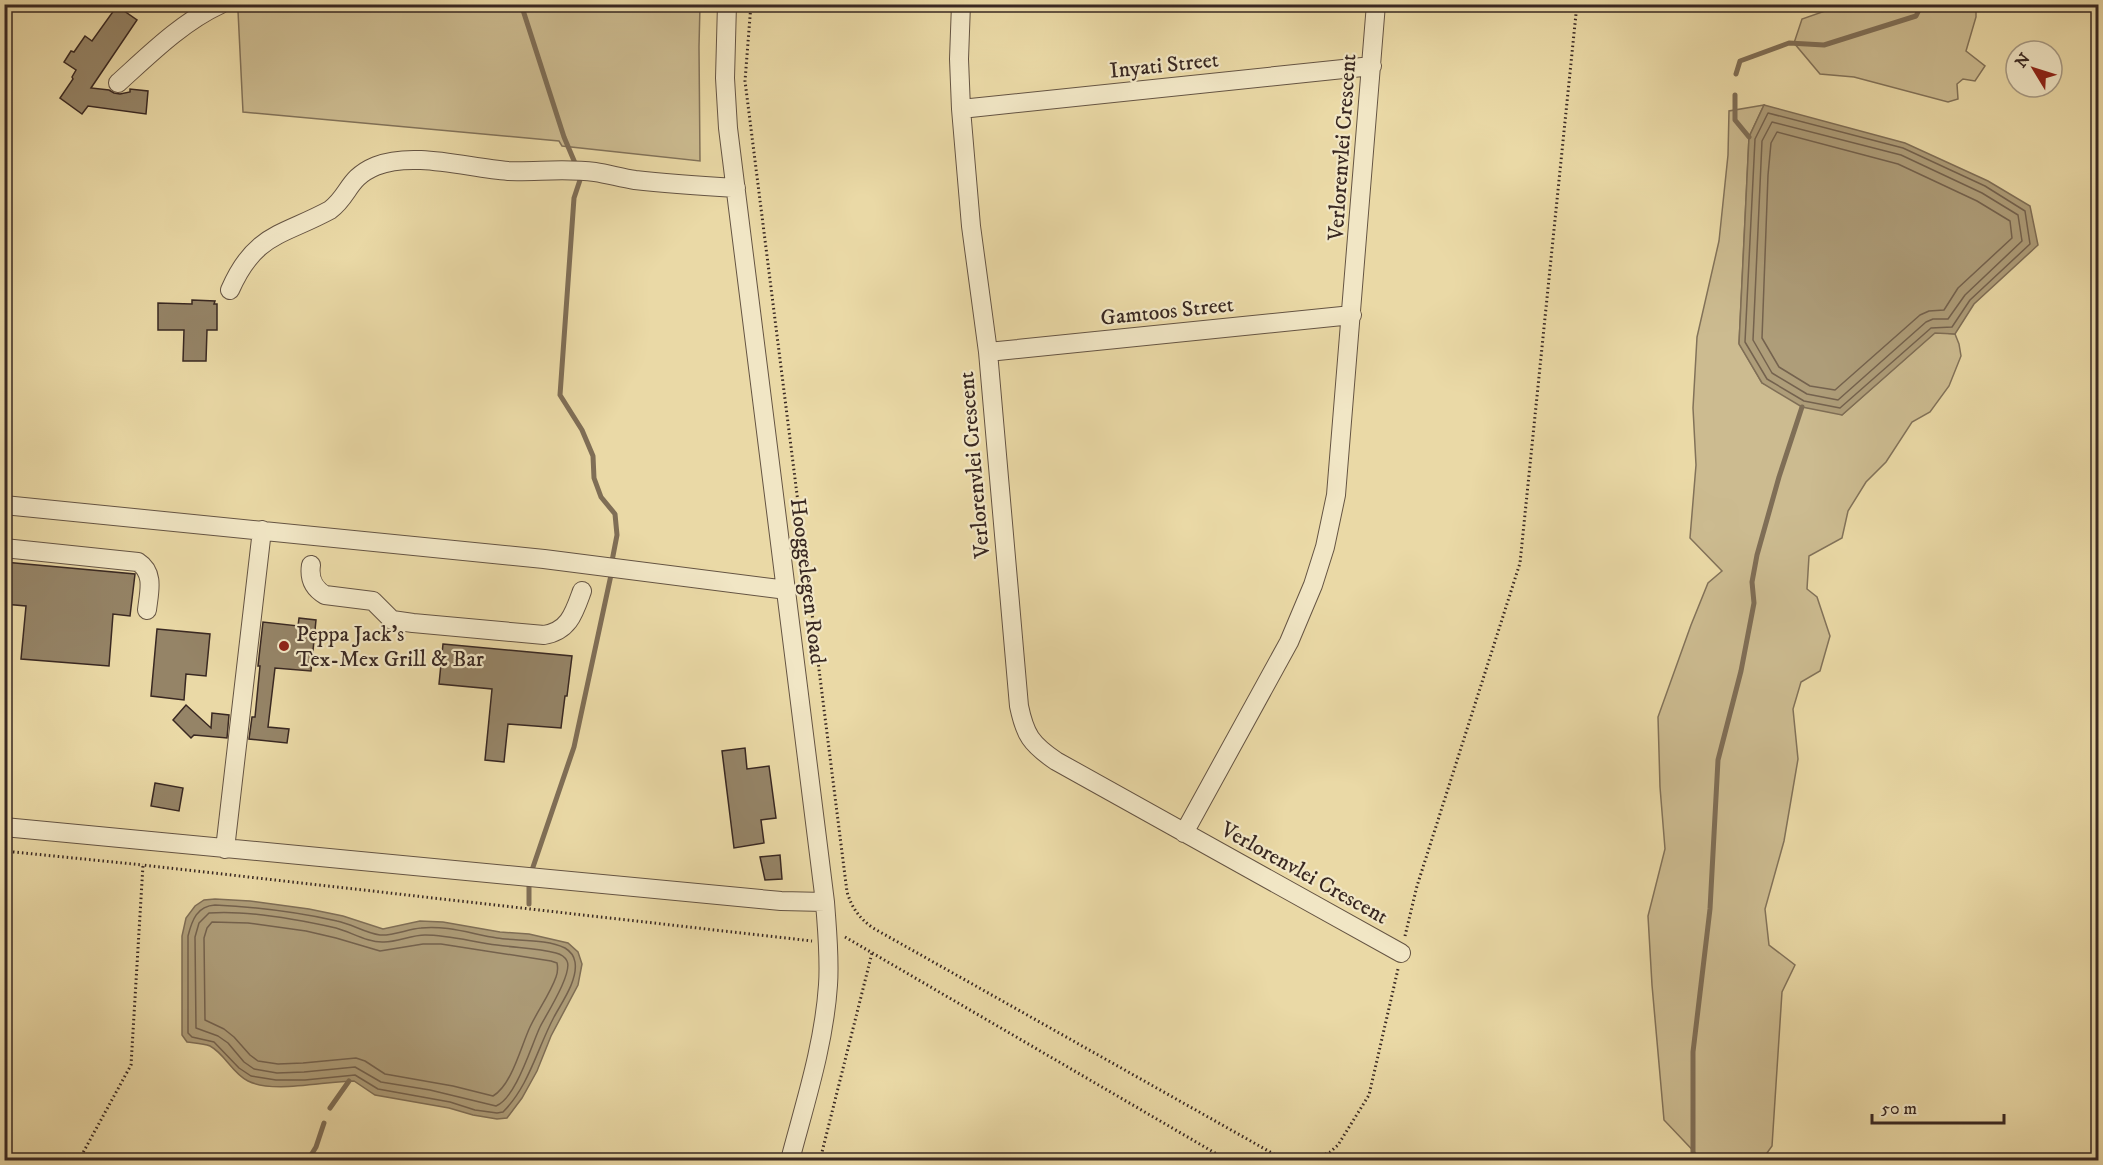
<svg xmlns="http://www.w3.org/2000/svg" width="2103" height="1165" font-family="'IM FELL DW Pica',serif">
  <style>
    .green { fill: #ccbb90; stroke: #827259; stroke-width: 1.5 }
    .water { fill: #ae9d79; stroke: #7f6e56; stroke-width: 1.5 }
    .lines { fill: none; stroke-linecap: round; stroke-linejoin: round }
    .shore { stroke: #74624e; stroke-width: 1.5 }
    .stream { stroke: #7f6e56; stroke-width: 5 }
    .building { fill: #958467; stroke: #392822; stroke-width: 1.5 }
    .minor-casing { stroke: #655443; stroke-width: 20 }
    .path { stroke: #392822; stroke-width: 3; stroke-dasharray: 1.5 3; stroke-linecap: butt }
    .minor { stroke: #f1e6c5; stroke-width: 18 }
    .poi-dot { fill: #8f2418; stroke: #f1e6c5; stroke-width: 2 }
    .labels { text-anchor: middle; stroke-width: 4.5; stroke-linejoin: round; paint-order: stroke }
    .street-label { font-size: 22px; fill: #392822; stroke: #f1e6c5 }
    .poi-label { font-size: 22px; fill: #392822; stroke: #f1e6c5; text-anchor: start }
  </style>
  <rect width="100%" height="100%" fill="#ead9a6"/>
  <filter id="stains"><feTurbulence type="fractalNoise" baseFrequency=".00333" numOctaves="4"/><feColorMatrix values="0 0 0 0 .2 0 0 0 0 .09 0 0 0 0 .02 0 0 0 .5 -.17"/></filter>
  <radialGradient id="worn" r=".72"><stop offset=".6" stop-color="#630" stop-opacity="0"/><stop offset="1" stop-color="#630" stop-opacity=".3"/></radialGradient>
  <path class="green" d="M258 5H700L699 47 700 161 562 146 559 141 243 112 238 11Z
    M1842 5H1976V17L1966 51 1985 66 1975 81 1963 79 1957 84 1958 99 1948 102 1854 77 1820 74 1794 43 1802 19Z
    M1764 105 1749 137 1739 343 1762 383 1842 415 1935 332 1955 334 1959 344 1961 356 1949 386 1930 412 1912 422 1886 462 1866 482 1848 511 1842 538 1809 556 1807 589 1817 597 1830 636 1820 671 1801 682 1793 709 1798 759 1784 841 1765 909 1769 945 1795 965 1782 992 1772 1146 1762 1160H1702L1664 1120 1652 985 1648 916 1665 849 1660 787 1658 717 1691 625 1708 583 1722 571 1690 538 1696 465 1693 408 1697 337 1719 241 1728 155 1729 111Z"/>
  <path class="water" d="M1764 105 1905 143 1988 181 2030 206 2038 245 1974 304 1955 334 1935 333 1842 415 1802 407 1762 383 1739 344 1749 137Z
    M215 899 250 901 309 909 343 916 383 929 420 921 443 922 500 932 529 934 568 943 578 952 582 964 578 985 551 1036 537 1071 522 1098 507 1118 497 1119 473 1115 449 1108 375 1095 354 1081C325 1081 273 1094 248 1081 232 1073 225 1054 210 1046 203 1043 194 1043 187 1042L182 1035V936L186 918 195 906 204 900Z"/>
  <g class="lines">
    <path class="shore" d="M1768 113 1903 148 1985 186 2025 211 2030 244 1970 300 1952 327 1931 328 1840 408 1804 401 1767 379 1745 342 1755 139Z
      M1772 122 1901 155 1982 193 2018 215 2022 241 1965 295 1948 319H1933L1926 322 1838 400 1807 394 1772 373 1753 340 1762 141Z
      M1777 132 1898 164 1977 201 2010 221 2012 238 1958 288 1944 310 1929 311 1920 315 1835 390 1810 386 1779 367 1762 338 1768 175 1771 143Z
      M215 905C256 907 297 912 337 921 352 924 365 933 380 935 393 936 408 929 421 928 446 925 472 934 497 938 517 941 547 939 565 948 570 951 574 956 575 962 578 980 562 1002 554 1017 537 1049 529 1086 503 1112L497 1113 475 1110 450 1102 378 1089 355 1075 305 1080H276L251 1076 239 1068 214 1042 192 1037 188 1033V936C192 920 197 906 215 905Z
      M209 913C246 910 300 920 336 928 351 932 368 943 384 942 398 942 411 935 425 935 449 935 473 942 497 945 517 948 537 948 556 953 560 954 565 957 567 961 573 973 546 1015 540 1027 531 1046 516 1098 496 1106L430 1090 381 1082 355 1067 304 1072 277 1073 254 1069 244 1062 228 1043 218 1036 196 1028 195 937 199 923Z
      M212 922 248 923 306 931 336 938 380 951 423 944H441L551 961 557 963C558 968 558 972 556 977 550 994 538 1010 530 1027 521 1046 512 1085 493 1096L453 1086 385 1074 365 1061 356 1058 303 1063 278 1064 258 1061 250 1055 234 1037 224 1029 205 1020 204 938 207 928Z"/>
    <path class="stream" d="M521 4 564 137 575 163
      M1736 74 1740 61 1789 43 1824 45 1916 16 1922 4
      M1735 95V120L1749 137
      M581 177 574 198 560 395 582 430 593 456 594 478 601 497 615 514 617 535 612 561
      M532 870 574 747 611 575
      M529 904V887
      M330 1108 349 1081
      M308 1160 316 1147 324 1123
      M1700 1160 1693 1155V1052L1710 909 1718 760 1741 671 1754 603 1752 582 1757 555 1779 477 1802 407"/>
  </g>
  <path class="building" d="M117 6 137 20 91 88 109 90 114 93 120 94 130 92V89L148 91 146 114 88 106 82 114 60 98 73 79 72 77 76 70 64 62 71 51 74 52 85 36 92 41Z
    M192 300 215 301 214 304H217V330H207L206 361H183L184 330H158V303L192 304Z
    M4 562 135 574 130 616 113 614 109 666 21 659 26 606 4 604Z
    M299 618 316 620 311 671 275 668 268 727 289 729 287 743 249 739 252 717H255L260 666H258L263 622 298 626Z
    M157 629 210 634 206 676 186 674 184 700 151 696Z
    M443 644 572 656 567 696H565L561 728 508 724 504 762 485 760 492 689 439 684Z
    M186 705 211 728 212 713 229 715 227 738 194 735 191 738 173 720Z
    M745 748 747 769 769 766 776 818 761 820 764 843 734 848 722 751Z
    M155 783 183 788 179 811 151 806Z
    M780 855 782 879 765 880 760 857Z"/>
  <g class="lines">
    <g class="minor-casing">
      <path id="minor" d="M727 4 725 78 728 128 825 902C827 930 830 958 828 985 824 1045 805 1103 790 1160
        M961 4 959 59 961 109 971 226 988 352 1019 706C1025 735 1031 744 1056 761L1401 953
        M118 83C150 54 182 22 221 4
        M961 109 1372 66
        M230 290C255 233 282 236 330 210 350 195 347 178 376 166 414 151 467 168 508 171 536 172 566 168 595 172 608 174 622 178 635 180 669 184 702 186 736 188
        M988 352 1352 315
        M4 505 544 559 787 590
        M4 548 138 562C155 573 149 592 147 610
        M311 565C309 578 313 588 325 595L373 601 392 620 413 623 544 635C569 631 574 613 582 591
        M4 827 781 901 825 902
        M1184 833 1289 642 1313 585 1325 547 1336 495 1376 4
        M225 849 262 530"/>
    </g>
    <path class="path" d="M751 4 745 81 847 892C852 908 859 918 873 928L1279 1157 1289 1160
      M4 851 143 865
      M1405 936 1417 886 1520 563 1577 4
      M845 937 1227 1160
      M79 1160 131 1065 143 865 812 941
      M820 1160 872 953
      M1313 1160 1330 1152 1338 1145 1369 1095 1398 969"/>
    <use href="#minor" class="minor"/>
  </g>
  <circle class="poi-dot" cx="284" cy="646" r="6"/>
  <g class="labels">
    <g class="street-label">
      <text transform="translate(1164 64) rotate(-6)" y="8">Inyati Street</text>
      <text transform="translate(1341 147) rotate(-86)" y="8">Verlorenvlei Crescent</text>
      <text transform="translate(1167 310) rotate(-6)" y="8">Gamtoos Street</text>
      <text transform="translate(973 465) rotate(-95)" y="8">Verlorenvlei Crescent</text>
      <text transform="translate(809 581) rotate(83)" y="8">Hooggelegen Road</text>
      <text transform="translate(1305 872) rotate(29)" y="8">Verlorenvlei Crescent</text>
    </g>
    <g class="poi-label">
      <text x="296" y="641">Peppa Jack's<tspan x="296" dy="25">Tex-Mex Grill &amp; Bar</tspan></text>
    </g>
  </g>
  <rect width="2103" height="1165" fill="none" stroke="#ead9a6" stroke-width="24"/>
  <rect x="6" y="6" width="2091" height="1153" fill="none" stroke="#392822" stroke-width="3"/>
  <rect x="12" y="12" width="2079" height="1141" fill="none" stroke="#392822" stroke-width="1.5"/>
  <g transform="translate(2034 69) rotate(308)"><circle r="28" fill="#f1e6c5" stroke="#a79a84" stroke-width="1.5"/>
  <path d="M0-4.5L10 22L0 15L-10 22Z" fill="#8f2418"/>
  <text y="-9" font-size="16" font-weight="bold" text-anchor="middle" fill="#392822">N</text>
  </g>
  <path d="M1872 1114v9h132v-9" fill="none" stroke="#392822" stroke-width="3"/>
  <text x="1881" y="1114" font-size="18" fill="#392822" stroke="#f1e6c5" stroke-width="4.5" paint-order="stroke">50 m</text>
  <rect width="100%" height="100%" filter="url(#stains)"/>
  <rect width="100%" height="100%" fill="url(#worn)"/>
</svg>
